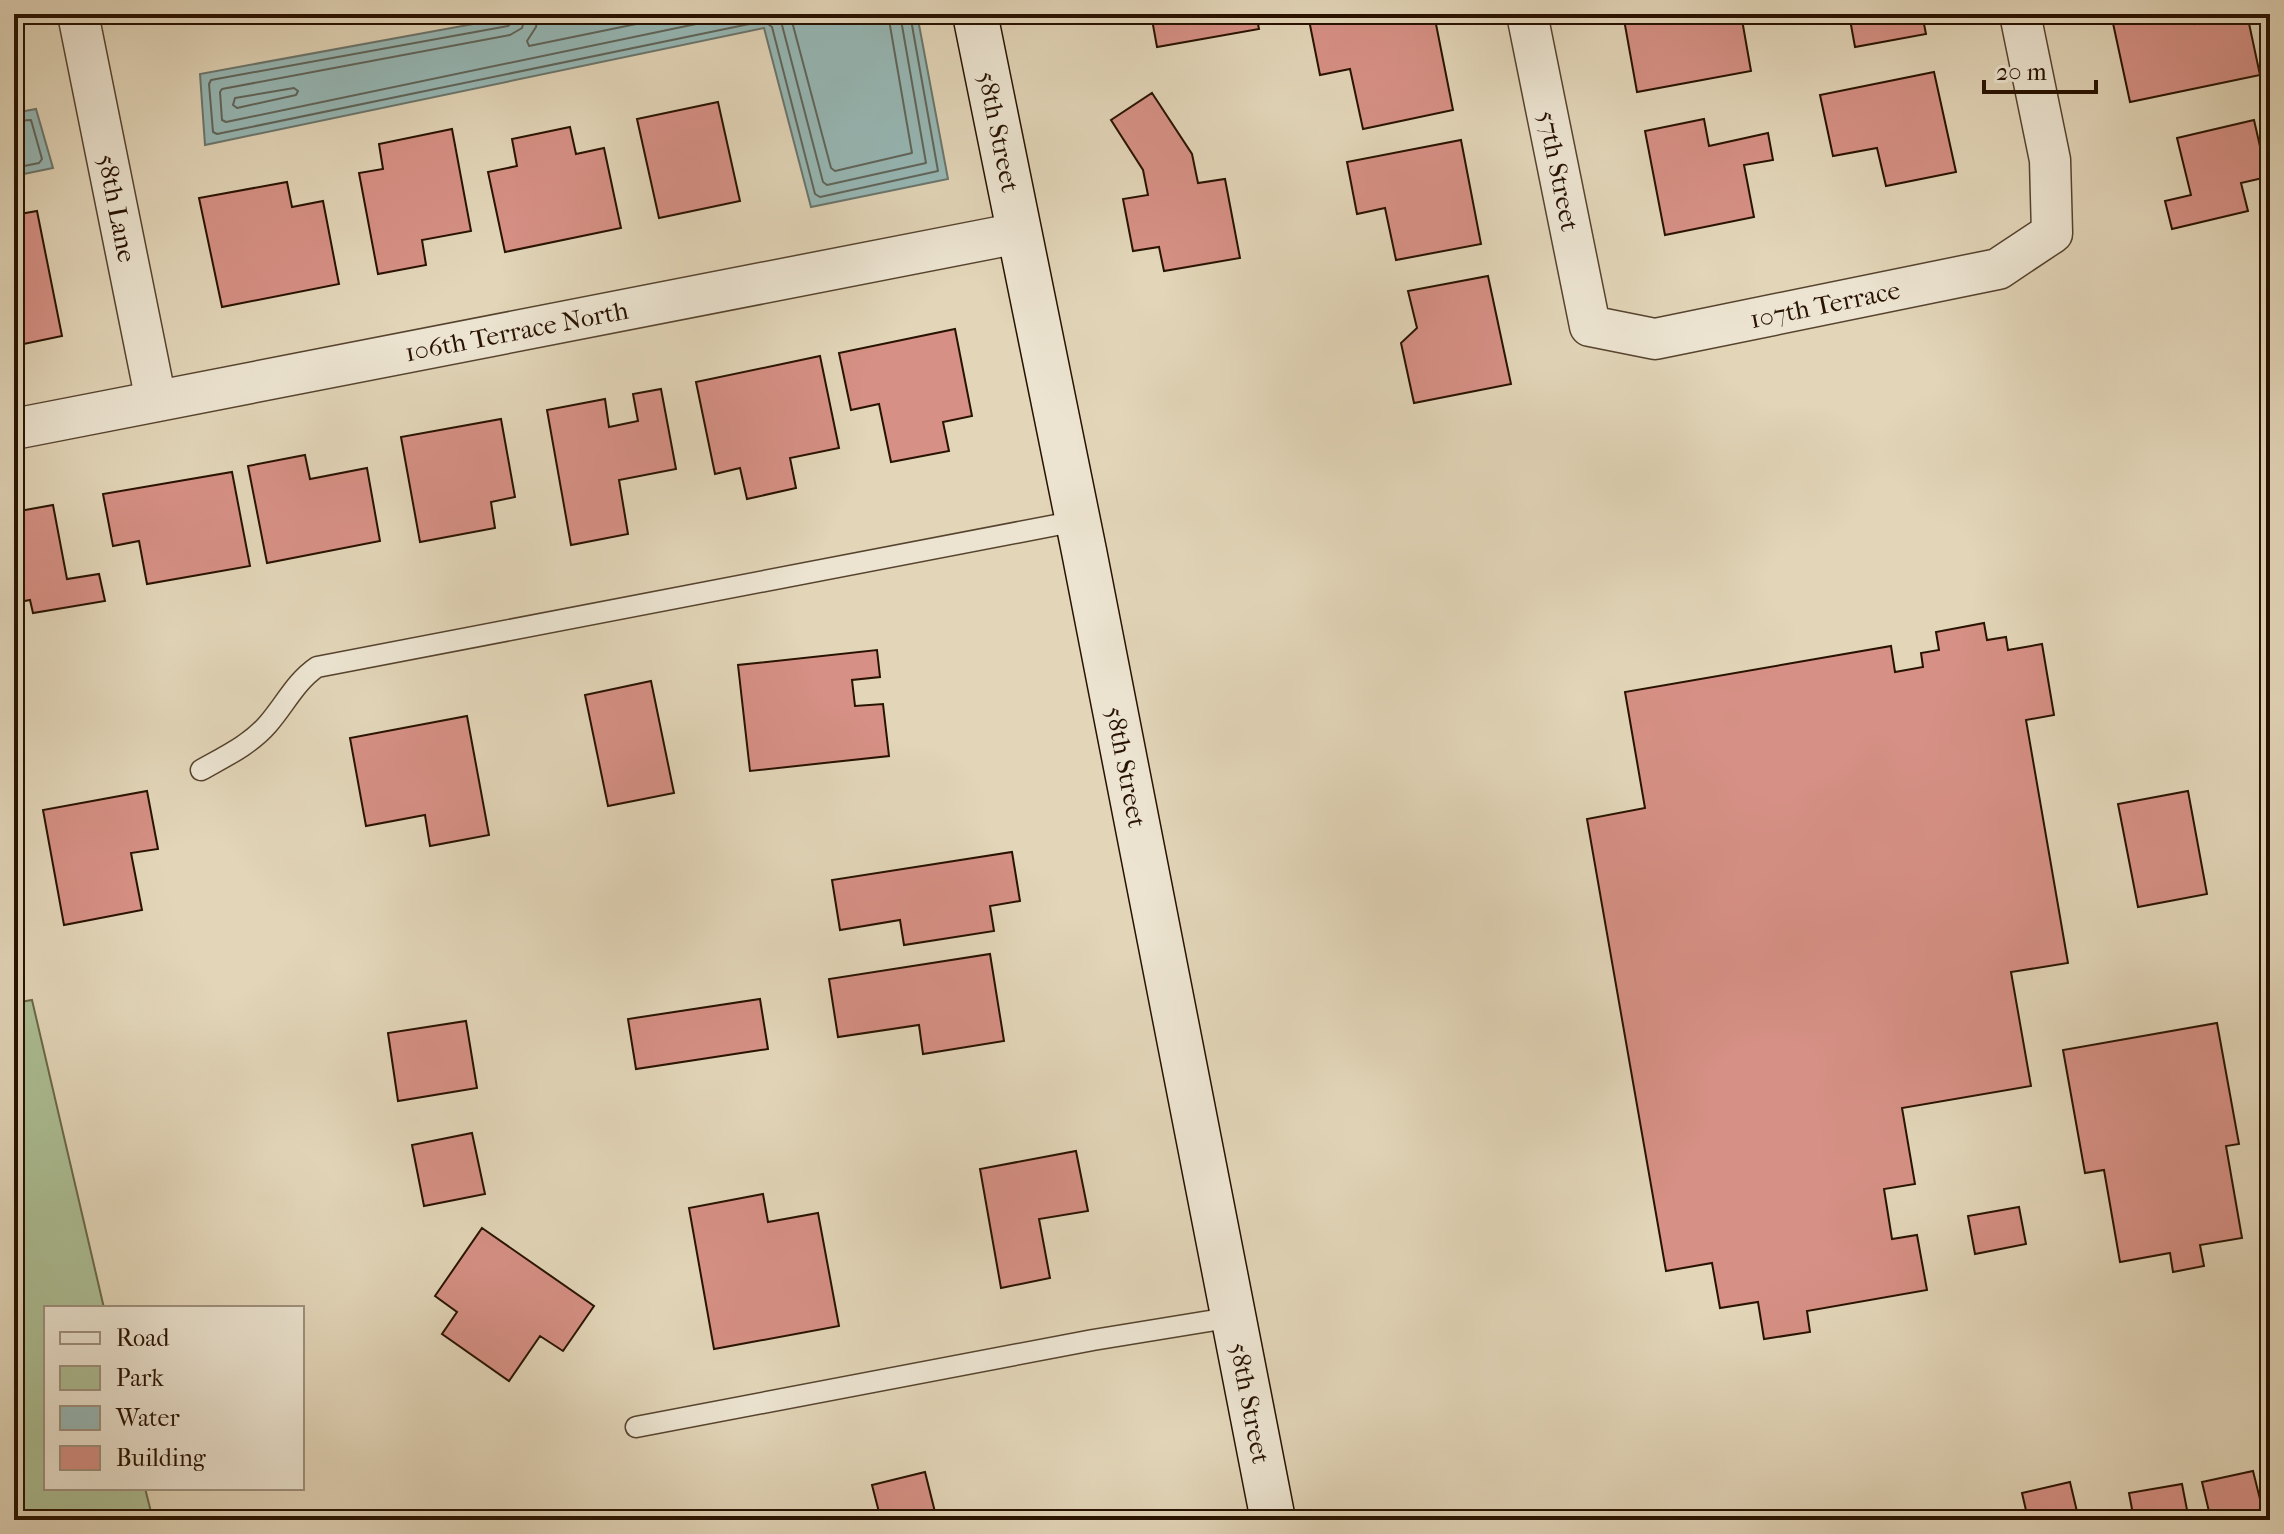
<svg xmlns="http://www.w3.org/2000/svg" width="2284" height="1534" font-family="'IM FELL French Canon',serif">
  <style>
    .green { fill: #acbe94; stroke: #6a684a; stroke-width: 2 }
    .water { fill: #96b8b6; stroke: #6a766d; stroke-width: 2 }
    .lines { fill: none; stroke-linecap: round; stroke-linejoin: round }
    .shore { stroke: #5f655b; stroke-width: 2 }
    .building { fill: #d69085; stroke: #281200; stroke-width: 2 }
    .lane-casing { stroke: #56432e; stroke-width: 23 }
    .street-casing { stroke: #56432e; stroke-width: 43 }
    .secondary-casing { stroke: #281200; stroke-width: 47 }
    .lane { stroke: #ece4d1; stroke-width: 20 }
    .street { stroke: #ece4d1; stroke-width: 40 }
    .secondary { stroke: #ece4d1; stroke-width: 44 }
    .labels { text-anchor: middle; stroke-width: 6; stroke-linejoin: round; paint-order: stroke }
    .street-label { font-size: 26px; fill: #281200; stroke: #ece4d1 }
  </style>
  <rect width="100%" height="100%" fill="#e2d5b8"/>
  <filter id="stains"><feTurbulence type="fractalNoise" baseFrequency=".0025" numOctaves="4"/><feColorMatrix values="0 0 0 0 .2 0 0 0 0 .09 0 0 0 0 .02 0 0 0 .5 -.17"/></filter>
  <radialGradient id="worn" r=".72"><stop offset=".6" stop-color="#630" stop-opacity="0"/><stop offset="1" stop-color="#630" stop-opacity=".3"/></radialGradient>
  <path class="green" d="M32 1000 104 1308H46V1488H145L153 1520H14V1003Z"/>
  <path class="water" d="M528 14H917L948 179 811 207 764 28 205 145 200 74Z
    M36 109 53 168 14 176V113Z"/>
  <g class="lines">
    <path class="shore" d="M516 14 514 21 508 26 211 80 209 84 213 132 217 134 764 21 772 27 815 194 820 197 938 171 910 14
      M526 14 522 28 510 35 222 89 220 92 222 120 226 122 744 14
      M538 14 536 27 527 41 529 46 685 14
      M774 14 782 25 823 182 827 185 926 163 900 14
      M790 14 831 168 835 171 912 153 888 14
      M294 88 298 91 296 95 237 108 233 105 235 98Z
      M14 121 31 120 42 159 39 163 14 168"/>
  </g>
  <path class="building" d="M1151 14H1256L1259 29 1157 47Z
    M1434 14 1453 110 1363 129 1350 69 1320 75 1308 15Z
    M1623 14H1711L1712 19 1741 14 1751 71 1637 92Z
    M1849 14H1922L1926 34 1855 47Z
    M2111 14H2193L2195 24 2247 14 2260 75 2130 102Z
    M1934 72 1956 172 1886 186 1877 148 1833 156 1820 95Z
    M1152 93 1192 154 1198 183 1225 179 1240 258 1164 271 1159 247 1133 251 1123 199 1148 195 1143 170 1111 120Z
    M718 102 740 201 659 218 637 119Z
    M1704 119 1709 146 1768 133 1773 160 1744 165 1754 217 1665 235 1645 131Z
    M2254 120 2267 177 2241 183 2248 211 2172 229 2165 201 2191 195 2177 138Z
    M570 127 576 154 604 148 621 228 505 252 488 172 517 166 512 139Z
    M452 129 471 231 422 240 426 265 378 274 359 173 383 169 379 144Z
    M1461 140 1481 244 1396 260 1385 208 1357 214 1347 162Z
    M287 182 292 207 323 201 339 284 222 307 199 198Z
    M37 211 62 336 14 346V215Z
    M1488 276 1511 384 1414 403 1401 343 1417 328 1408 291Z
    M955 329 972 416 943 422 949 451 891 462 879 404 851 410 839 353Z
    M820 356 839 448 790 458 796 488 747 499 740 468 715 474 696 382Z
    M661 389 676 469 619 480 628 534 571 545 547 410 605 399 609 427 638 421 633 394Z
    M501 419 515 497 491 502 495 528 420 542 401 437Z
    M305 455 310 479 367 468 380 541 267 563 248 466Z
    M232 472 250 566 147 584 139 541 113 546 103 494Z
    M53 505 67 579 99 574 105 601 33 613 30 600 14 603V512Z
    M1984 623 1987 640 2006 637 2008 650 2042 644 2054 715 2026 720 2068 963 2011 972 2031 1086 1902 1108 1915 1184 1884 1189 1892 1239 1917 1235 1927 1290 1807 1311 1810 1332 1764 1339 1758 1302 1720 1308 1712 1263 1666 1271 1587 819 1645 808 1625 692 1891 646 1895 672 1923 667 1921 653 1939 650 1936 632Z
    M877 650 880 677 852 680 855 706 883 704 889 756 750 771 738 665Z
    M651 681 674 793 608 806 585 695Z
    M467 716 489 835 430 846 425 815 366 826 350 738Z
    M147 791 158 849 131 853 142 910 64 925 43 810Z
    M2188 791 2207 894 2138 907 2118 804Z
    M1012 852 1020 901 990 906 994 931 904 945 900 920 840 930 832 880Z
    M990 954 1004 1041 923 1054 919 1025 838 1037 829 979Z
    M760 999 768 1049 636 1069 628 1019Z
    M466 1021 477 1088 398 1101 388 1033Z
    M2217 1023 2239 1144 2226 1146 2242 1238 2200 1245 2204 1266 2173 1272 2170 1253 2120 1262 2104 1170 2085 1173 2063 1050Z
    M472 1133 485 1194 424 1206 412 1145Z
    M1076 1151 1088 1211 1039 1219 1050 1278 1001 1288 980 1169Z
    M763 1194 768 1222 818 1213 839 1326 714 1349 689 1208Z
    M2019 1207 2026 1244 1975 1254 1968 1216Z
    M482 1228 594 1306 563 1351 540 1336 509 1381 442 1334 457 1312 435 1296Z
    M2253 1471 2260 1499 2270 1496V1520H2211L2202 1482Z
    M925 1472 937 1520H881L872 1485Z
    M2070 1482 2079 1520H2025L2028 1519 2022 1493Z
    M2182 1484 2189 1520H2134L2129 1493Z"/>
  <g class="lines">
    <g class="lane-casing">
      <path id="lane" d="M201 770C224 757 250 745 268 724 284 706 296 681 317 667L1077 521
        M636 1427 1093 1340 1234 1317"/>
    </g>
    <g class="street-casing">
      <g id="street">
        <path id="s1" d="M78 14 156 401"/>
        <path id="s2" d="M1527 14 1590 326 1655 339 1998 269 2052 233 2050 160 2020 14"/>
        <path id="s3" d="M14 429 1019 233"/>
      </g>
    </g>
    <g class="secondary-casing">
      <g id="secondary">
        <path id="s4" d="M975 14 1084 551 1273 1520"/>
      </g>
    </g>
    <use href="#lane" class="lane"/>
    <use href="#street" class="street"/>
    <use href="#secondary" class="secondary"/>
  </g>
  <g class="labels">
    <g class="street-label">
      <text dy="9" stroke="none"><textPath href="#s4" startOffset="120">58th Street</textPath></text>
      <text dy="9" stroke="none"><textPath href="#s2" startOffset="160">57th Street</textPath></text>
      <text dy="9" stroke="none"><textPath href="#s1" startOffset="198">58th Lane</textPath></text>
      <text dy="9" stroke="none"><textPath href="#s2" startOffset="558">107th Terrace</textPath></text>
      <text dy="9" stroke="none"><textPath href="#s3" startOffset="512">106th Terrace North</textPath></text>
      <text dy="9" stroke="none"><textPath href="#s4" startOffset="768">58th Street</textPath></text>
      <text dy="9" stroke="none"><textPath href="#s4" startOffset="1416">58th Street</textPath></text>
    </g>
  </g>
  <rect width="2284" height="1534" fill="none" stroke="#e2d5b8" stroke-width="48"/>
  <rect x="16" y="16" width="2252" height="1502" fill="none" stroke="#281200" stroke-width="4"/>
  <rect x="24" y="24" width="2236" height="1486" fill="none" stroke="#281200" stroke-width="2"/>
  <rect x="44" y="1306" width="260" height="184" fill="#ece4d1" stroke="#9e907d" stroke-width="2"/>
  <rect x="60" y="1332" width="40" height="12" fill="#ece4d1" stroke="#9e907d" stroke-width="2"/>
  <text x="116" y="1346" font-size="24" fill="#281200">Road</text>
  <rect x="60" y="1366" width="40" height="24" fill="#acbe94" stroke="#9e907d" stroke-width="2"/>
  <text x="116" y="1386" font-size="24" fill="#281200">Park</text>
  <rect x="60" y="1406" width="40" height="24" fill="#96b8b6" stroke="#9e907d" stroke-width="2"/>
  <text x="116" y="1426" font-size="24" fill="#281200">Water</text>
  <rect x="60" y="1446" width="40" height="24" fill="#d69085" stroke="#9e907d" stroke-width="2"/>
  <text x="116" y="1466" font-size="24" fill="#281200">Building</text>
  <path d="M1984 80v12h112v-12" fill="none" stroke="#281200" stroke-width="4"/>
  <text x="1996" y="80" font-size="24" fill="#281200" stroke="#ece4d1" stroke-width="6" paint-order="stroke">20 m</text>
  <rect width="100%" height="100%" filter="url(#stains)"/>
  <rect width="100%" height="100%" fill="url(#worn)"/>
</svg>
